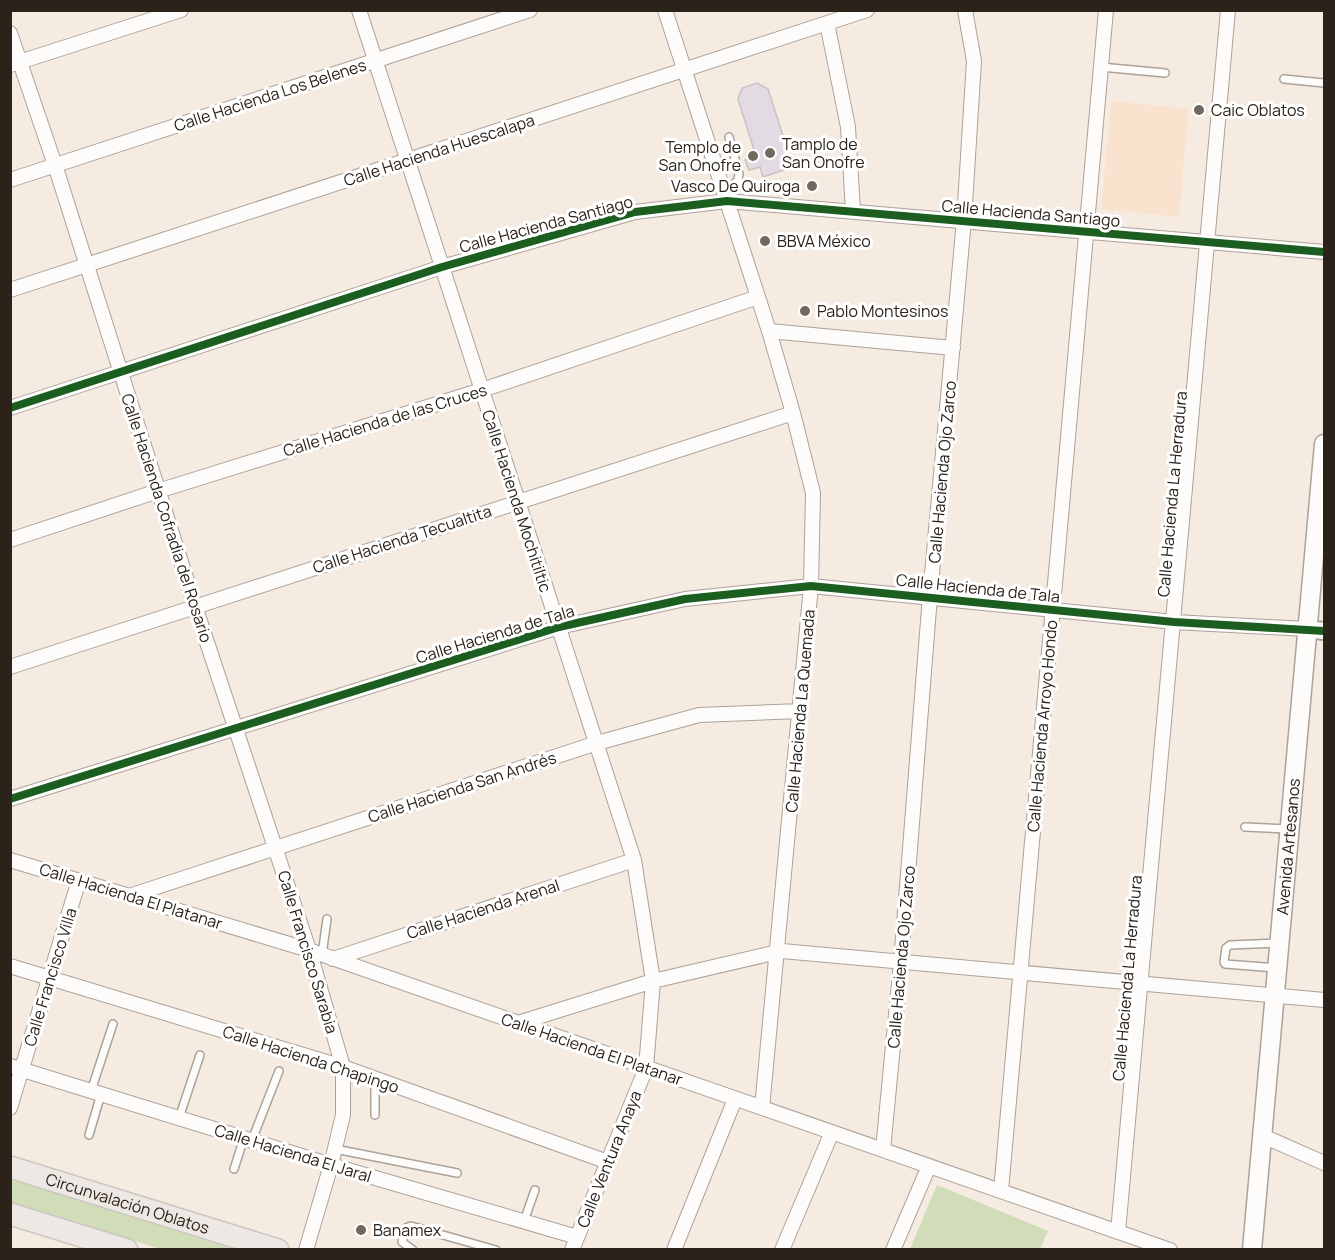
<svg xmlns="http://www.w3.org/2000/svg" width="1335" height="1260" font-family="Manrope,sans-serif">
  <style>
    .built { fill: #f9e3cf }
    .green { fill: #d1dcb9 }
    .building { fill: #e3dbe3; stroke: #c8c2c3; stroke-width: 1.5 }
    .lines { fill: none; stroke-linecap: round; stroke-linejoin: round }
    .service-casing { stroke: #aba29a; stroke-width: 10 }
    .minor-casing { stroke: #aba29a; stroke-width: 16 }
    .tertiary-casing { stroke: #aba29a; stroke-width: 20 }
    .secondary-casing { stroke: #aba29a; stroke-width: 21 }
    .primary-casing { stroke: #cdc7c2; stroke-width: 24 }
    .path { stroke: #dcd8d5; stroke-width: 2; stroke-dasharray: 4.5 4.5; stroke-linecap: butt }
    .service { stroke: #fefcfa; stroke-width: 7 }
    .minor { stroke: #fefcfa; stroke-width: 14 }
    .tertiary { stroke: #fefcfa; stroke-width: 16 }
    .secondary { stroke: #fefcfa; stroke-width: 18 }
    .primary { stroke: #eee8e4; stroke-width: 21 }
    .cycleway-casing { stroke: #fff; stroke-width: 11 }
    .cycleway { stroke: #1b5e20; stroke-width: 8 }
    .poi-dot { fill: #72685f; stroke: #fff; stroke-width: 2 }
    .labels { text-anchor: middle; stroke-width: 6; stroke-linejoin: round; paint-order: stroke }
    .street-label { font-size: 16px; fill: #2b2219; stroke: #fff }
    .poi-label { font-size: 16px; fill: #2b2219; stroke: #fff; text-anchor: start }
  </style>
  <rect width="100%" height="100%" fill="#f6ebe1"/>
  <path class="built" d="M1111 101 1189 109 1179 217 1101 209Z"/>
  <path class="green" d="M10 1173 253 1249H161L11 1203Z
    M937 1185 1048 1231 1040 1249H910Z"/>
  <path class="building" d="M757 83 768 89 793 167 763 177 760 167 749 170 745 160 756 156 738 99 742 88Z"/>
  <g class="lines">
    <g class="service-casing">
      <path id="service" d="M1101 67 1165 73
        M1284 79 1324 83
        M724 194 738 180 739 174 729 137
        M1245 827 1287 829
        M322 955 327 919
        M1277 968 1225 964 1224 962 1226 948 1230 945 1278 943
        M375 1079V1115
        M91 1091 113 1024
        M179 1118 200 1055
        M89 1135 101 1094
        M252 1140 279 1071
        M335 1149 457 1173
        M234 1169 244 1138
        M524 1221 535 1190
        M413 1250 402 1242 406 1228 411 1226 496 1250"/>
    </g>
    <g class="minor-casing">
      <path id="minor" d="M359 10 634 860 653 981 646 1068 572 1250
        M665 10 769 331 793 413 813 493 811 586 762 1108
        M827 23 848 127 853 211
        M10 33 55 165 195 606 309 950 343 1067V1115L331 1165 306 1250
        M10 65 181 10
        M10 180 530 10
        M10 290 867 10
        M769 331 953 348
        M10 408 442 267 635 212 727 201 1324 252
        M10 540 158 491 482 390 758 297
        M10 667 793 413
        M10 799 559 627 685 599 811 586 1174 622 1307 629
        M10 860 309 950 1170 1250
        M129 896 597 743 699 715 801 711
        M333 959 634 860
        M10 966 343 1067 608 1162
        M518 1023 653 981 782 951 1324 1000
        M10 1066 331 1165 577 1237
        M10 1108 79 880
        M1263 1136 1324 1163
        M883 1150 901 962 930 596 964 220 974 61 965 10
        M1001 1191 1106 10
        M1118 1232 1228 10
        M674 1250 735 1099
        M782 1250 832 1132
        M893 1250 929 1166"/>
    </g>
    <g class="tertiary-casing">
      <path id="tertiary" d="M1307 629 1324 631"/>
    </g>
    <g class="secondary-casing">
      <g id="secondary">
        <path id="s1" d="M1252 1250 1324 444"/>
      </g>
    </g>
    <g class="primary-casing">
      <g id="primary">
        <path id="s2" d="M10 1167 278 1250"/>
        <path d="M10 1214 127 1250"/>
      </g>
    </g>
    <path class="path" d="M165 1233 173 1243 194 1250"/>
    <use href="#service" class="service"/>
    <use href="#minor" class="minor"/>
    <use href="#tertiary" class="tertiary"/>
    <use href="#secondary" class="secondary"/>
    <use href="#primary" class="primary"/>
    <g class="cycleway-casing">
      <path id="cycleway" d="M10 408 442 267 635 212 727 201 1324 252
        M10 799 559 627 685 599 811 586 1174 622 1324 631"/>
    </g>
    <use href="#cycleway" class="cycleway"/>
  </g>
  <g class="poi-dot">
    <circle cx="1199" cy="110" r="6"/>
    <circle cx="770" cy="153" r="6"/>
    <circle cx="753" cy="156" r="6"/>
    <circle cx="812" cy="186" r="6"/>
    <circle cx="765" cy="241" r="6"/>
    <circle cx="805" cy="311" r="6"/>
    <circle cx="361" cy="1230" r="6"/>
  </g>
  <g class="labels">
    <g class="street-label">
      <text transform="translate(270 95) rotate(-18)" y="6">Calle Hacienda Los Belenes</text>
      <text transform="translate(439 150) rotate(-18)" y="6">Calle Hacienda Huescalapa</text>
      <text transform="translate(1031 213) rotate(5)" y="6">Calle Hacienda Santiago</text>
      <text transform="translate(546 224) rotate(-15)" y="6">Calle Hacienda Santiago</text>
      <text transform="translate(385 420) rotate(-17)" y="6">Calle Hacienda de las Cruces</text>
      <text transform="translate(942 472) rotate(-85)" y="6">Calle Hacienda Ojo Zarco</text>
      <text transform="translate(1172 494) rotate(-85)" y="6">Calle Hacienda La Herradura</text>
      <text transform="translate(517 501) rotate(72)" y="6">Calle Hacienda Mochitiltic</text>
      <text transform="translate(167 518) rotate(72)" y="6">Calle Hacienda Cofradia del Rosario</text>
      <text transform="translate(402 539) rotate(-18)" y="6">Calle Hacienda Tecualtita</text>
      <text transform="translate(978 588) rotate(6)" y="6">Calle Hacienda de Tala</text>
      <text transform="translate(495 634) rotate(-17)" y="6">Calle Hacienda de Tala</text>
      <text transform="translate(800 711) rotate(-85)" y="6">Calle Hacienda La Quemada</text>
      <text transform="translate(1042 726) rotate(-85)" y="6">Calle Hacienda Arroyo Hondo</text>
      <text transform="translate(462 787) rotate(-18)" y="6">Calle Hacienda San Andrés</text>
      <text dy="6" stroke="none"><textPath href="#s1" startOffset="405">Avenida Artesanos</textPath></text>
      <text transform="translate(131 896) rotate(17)" y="6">Calle Hacienda El Platanar</text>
      <text transform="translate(483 909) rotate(-18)" y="6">Calle Hacienda Arenal</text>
      <text transform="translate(308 952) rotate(73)" y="6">Calle Francisco Sarabia</text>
      <text transform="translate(901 957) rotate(-85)" y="6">Calle Hacienda Ojo Zarco</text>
      <text transform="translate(50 977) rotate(-73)" y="6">Calle Francisco Villa</text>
      <text transform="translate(1127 978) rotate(-85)" y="6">Calle Hacienda La Herradura</text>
      <text transform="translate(592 1049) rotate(19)" y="6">Calle Hacienda El Platanar</text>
      <text transform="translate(311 1059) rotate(18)" y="6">Calle Hacienda Chapingo</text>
      <text transform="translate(293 1153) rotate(17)" y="6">Calle Hacienda El Jaral</text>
      <text transform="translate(609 1159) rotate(-68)" y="6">Calle Ventura Anaya</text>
      <text dy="6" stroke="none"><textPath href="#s2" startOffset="123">Circunvalación Oblatos</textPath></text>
    </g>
    <g class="poi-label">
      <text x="1211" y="116">Caic Oblatos</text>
      <text x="782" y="150">Tamplo de<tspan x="782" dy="18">San Onofre</tspan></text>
      <text x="741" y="153" text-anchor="end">Templo de<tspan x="741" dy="18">San Onofre</tspan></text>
      <text x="800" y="192" text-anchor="end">Vasco De Quiroga</text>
      <text x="777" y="247">BBVA México</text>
      <text x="817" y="317">Pablo Montesinos</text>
      <text x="373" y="1236">Banamex</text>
    </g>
  </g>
  <rect width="1335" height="1260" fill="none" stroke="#2b2219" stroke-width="24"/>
</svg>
